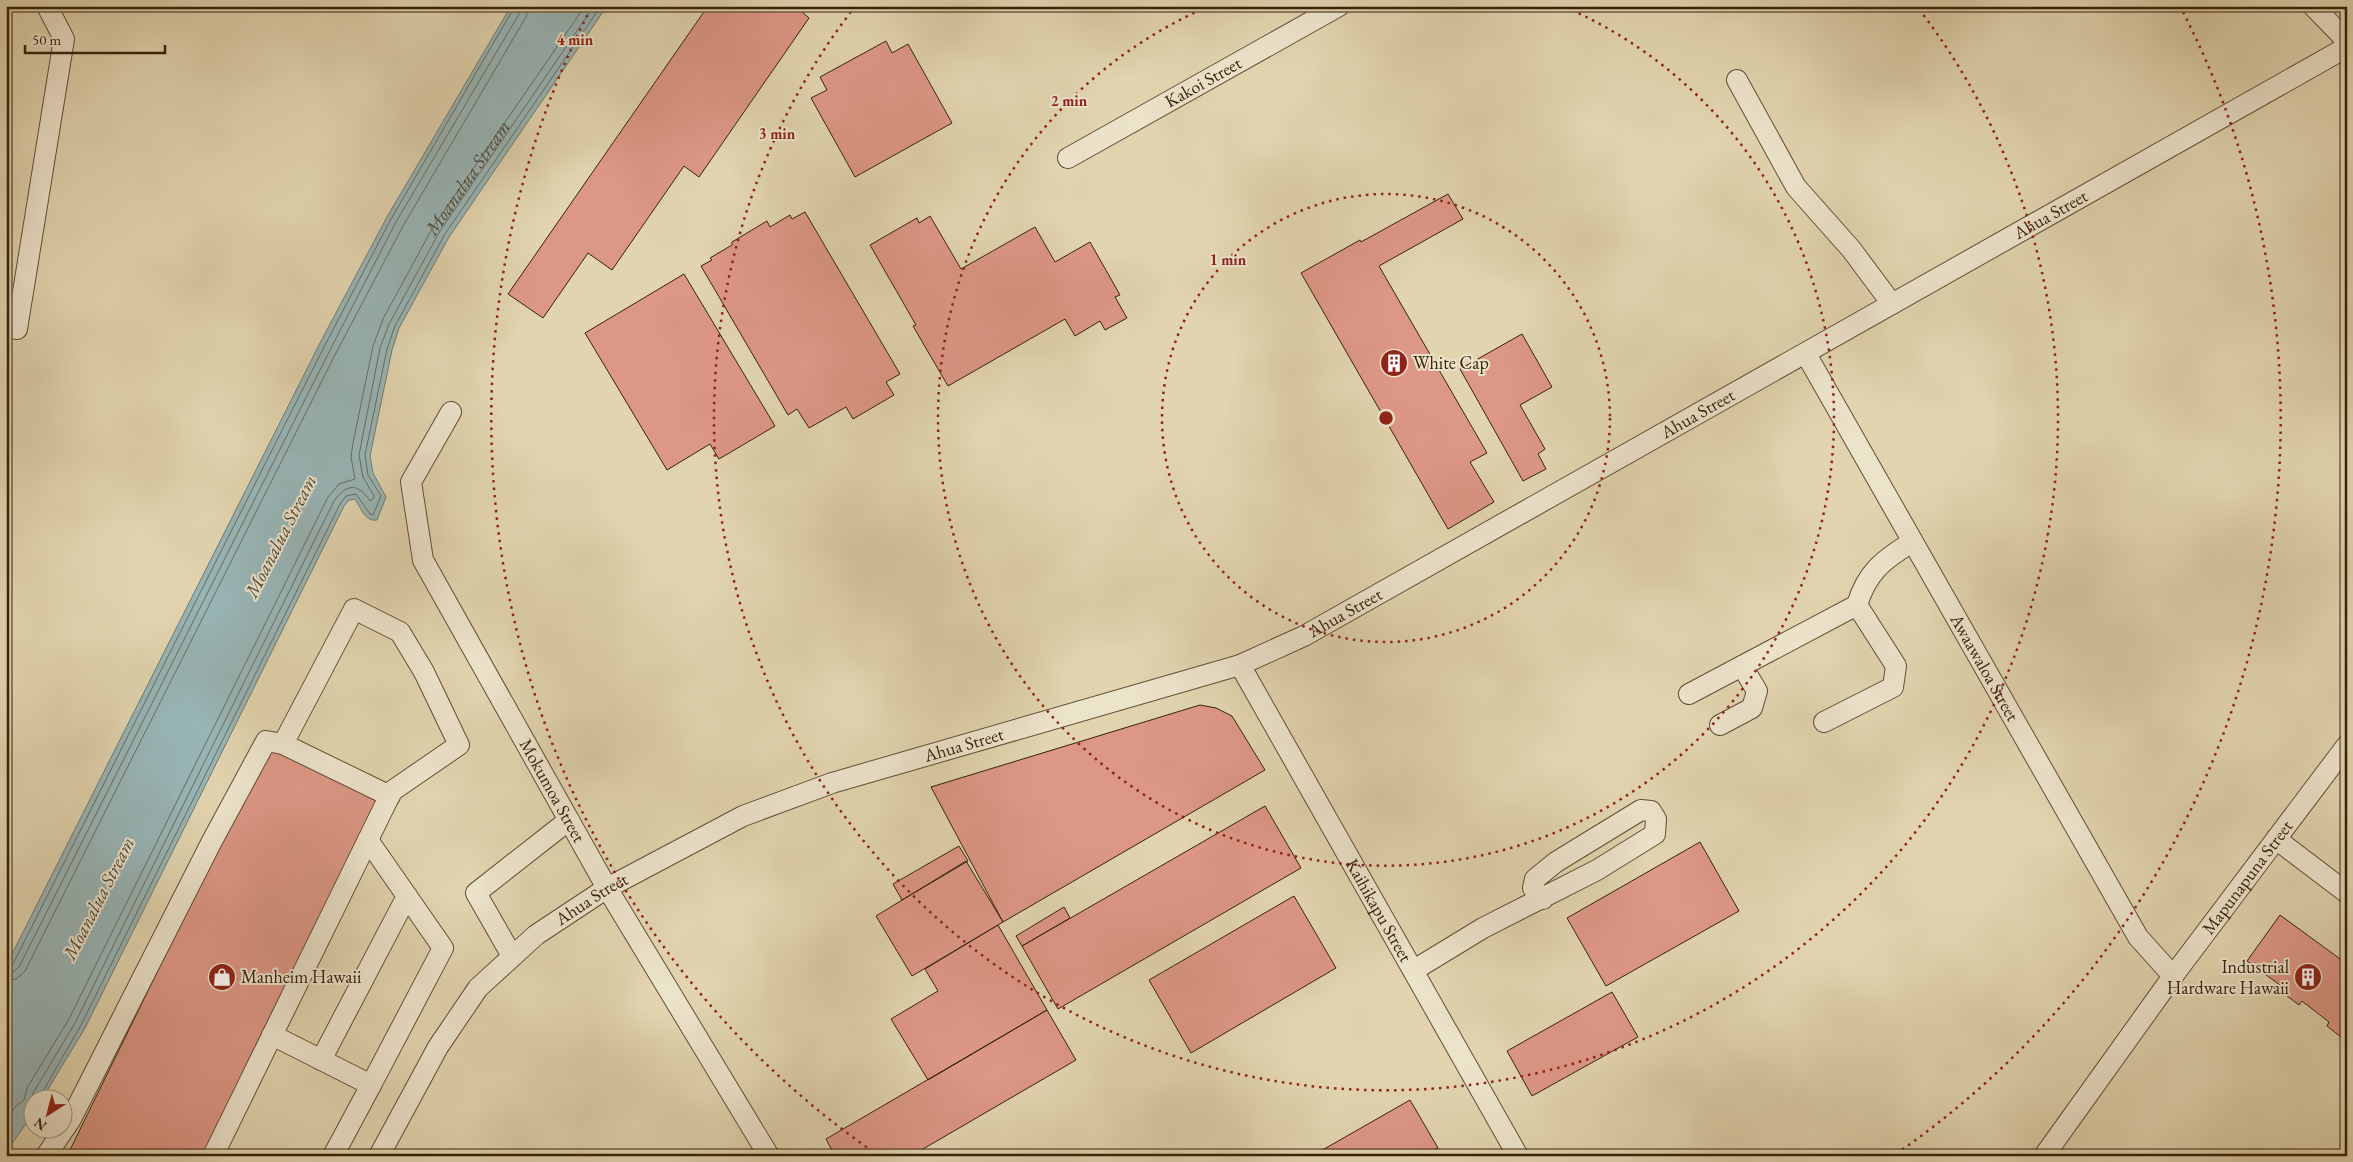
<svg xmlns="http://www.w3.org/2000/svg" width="2353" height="1162" font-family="'EB Garamond',serif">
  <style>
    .water { fill: #98b5b6; stroke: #717a72 }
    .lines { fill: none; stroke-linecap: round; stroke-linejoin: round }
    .shore { stroke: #676c60; stroke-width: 1 }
    .building { fill: #dd9786; stroke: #36220b }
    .minor-casing { stroke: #614e34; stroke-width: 22 }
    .minor { stroke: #ece3cb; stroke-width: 20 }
    .ring { fill: none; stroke: #8f2418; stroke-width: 2.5; stroke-dasharray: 2.5 5 }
    .labels { text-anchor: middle; stroke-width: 4; stroke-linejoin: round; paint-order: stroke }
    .street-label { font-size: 18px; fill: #36220b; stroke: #ece3cb }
    .poi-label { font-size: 18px; fill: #36220b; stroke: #ece3cb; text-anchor: start }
    .water-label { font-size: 19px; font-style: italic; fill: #4e4736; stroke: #ece3cb }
    .centre { fill: #8f2418; stroke: #ece3cb; stroke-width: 2.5 }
    .ring-label { font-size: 15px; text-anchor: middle; font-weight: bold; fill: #8f2418; stroke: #ece3cb; stroke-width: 4; stroke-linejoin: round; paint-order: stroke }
  </style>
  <rect width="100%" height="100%" fill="#e1d4af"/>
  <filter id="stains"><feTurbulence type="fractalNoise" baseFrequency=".004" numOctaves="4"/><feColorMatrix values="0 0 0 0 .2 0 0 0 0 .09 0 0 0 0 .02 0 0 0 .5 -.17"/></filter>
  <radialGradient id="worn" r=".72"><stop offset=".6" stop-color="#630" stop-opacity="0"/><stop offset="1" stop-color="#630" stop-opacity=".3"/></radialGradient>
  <path class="water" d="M511 6H607L449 237 399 328 392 350 370 456 373 473 386 497 377 520C365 522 361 508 355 499L349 500 344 506 85 1028 42 1099 32 1100V1115L6 1152V966L320 343 387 217Z"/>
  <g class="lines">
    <g class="shore">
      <path d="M6 967 13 964 325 345 391 219 515 6"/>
      <path d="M6 974 13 972 19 967 331 348 396 222 519 14 521 6"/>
      <path d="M6 981 16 979 25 971 337 351 403 226 526 17 529 6"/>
      <path d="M38 1100 81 1025 340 504 346 496 356 494 370 514 373 515 381 496 368 475 365 455 387 349 395 326 445 234 601 6"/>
      <path d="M32 1102 33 1093 75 1023 334 501C347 483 358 483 370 501L373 499 374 496 363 477 359 455 380 348 389 324 440 231 594 6"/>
      <path id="s1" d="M6 1120 16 1106 24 1100 27 1088 69 1019 328 497 339 484 355 479 351 457 353 443 373 346 383 319 433 227 585 6"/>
    </g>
  </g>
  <path class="building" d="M708 6H795L809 18 699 177 684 166 612 270 588 253 543 318 508 294Z
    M886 41 892 53 908 44 952 123 855 177 811 98 827 90 820 77Z
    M1448 194 1463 219 1379 266 1487 453 1470 462 1494 502 1448 529 1301 273 1360 240 1361 242Z
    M805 212 900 374 886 382 894 395 853 419 846 407 809 428 797 409 788 415 701 266 712 260 710 258 732 245V242L767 221 770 227 790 215 792 219Z
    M930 216 961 269 1035 227 1055 262 1090 242 1120 295 1115 297 1127 318 1105 330 1100 321 1075 336 1065 319 948 386 913 326 916 325 870 245 917 218 919 223Z
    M684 274 775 426 719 459 710 444 667 470 585 333Z
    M1522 334 1552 387 1520 405 1545 449 1538 454 1546 469 1523 481 1460 369Z
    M1200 705 1216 708 1232 716 1265 770 1003 922 931 787Z
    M269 744 378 798 202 1156H67Z
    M1265 806 1301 868 1058 1009 1022 946Z
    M1700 842 1739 911 1606 986 1567 918Z
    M959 846 968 861 902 900 893 884Z
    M966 861 1003 922 912 976 876 916Z
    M1294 896 1336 968 1191 1053 1149 980Z
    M1064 907 1070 918 1022 946 1016 936Z
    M2280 915 2347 964V1035L2344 1033 2341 1037 2327 1026 2329 1022 2302 1001 2299 1005 2286 995 2288 991 2247 961Z
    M998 925 1047 1010 928 1080 891 1019 938 991 925 969Z
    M1612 992 1638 1037 1532 1096 1507 1051Z
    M1047 1010 1076 1060 911 1156H835L826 1139Z
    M1410 1100 1438 1148 1424 1156H1312Z"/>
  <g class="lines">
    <g class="minor-casing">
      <g id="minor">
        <path d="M2313 6 2347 41"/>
        <path d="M1737 80 1796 187 1851 249 1892 304"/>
        <path id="s2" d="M1068 158 1339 6"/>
        <path d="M6 327 17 329 64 39 47 6"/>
        <path id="s3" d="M1806 354 2138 937 2173 976"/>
        <path id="s4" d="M451 412 411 482 423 560 607 888 769 1156"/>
        <path id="s5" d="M1240 665 1518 1156"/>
        <path d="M1689 694 1857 605C1867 572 1883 560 1912 542"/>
        <path d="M1824 722 1893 687 1896 666 1857 605"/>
        <path d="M1720 725 1752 708 1757 691 1742 666"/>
        <path d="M2276 839 2347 893"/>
        <path d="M512 956 476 893 569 820"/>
        <path d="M1414 970 1483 928 1597 870 1655 834 1656 819 1651 811 1641 810 1556 862 1535 879 1533 888 1543 899"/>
        <path d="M272 1035 371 1085 443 948 368 840"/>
        <path d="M321 1060 407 896"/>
        <path d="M46 1156 71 1119 211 843 266 741 283 744"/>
        <path d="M213 1156 387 801 392 791 459 745 424 672 400 632 354 609 283 744 390 796"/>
        <path d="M333 1156 371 1085"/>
        <path id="s6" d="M379 1156 438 1047 478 988 536 935 607 888 743 816 832 783 1240 665 1304 636 2347 47"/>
        <path id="s7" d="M2044 1156 2173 976 2347 745"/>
      </g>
    </g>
    <use href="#minor" class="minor"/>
  </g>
  <g class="ring">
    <circle cx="1386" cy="418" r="224"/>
    <path d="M1565 7A448 448 0 1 1 1207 7"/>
    <path d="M1919 9A672 672 0 1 1 853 9"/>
    <path d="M879 1156A895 895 0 0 1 589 12M2183 12A895 895 0 0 1 1893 1156"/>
  </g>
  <defs>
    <g id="building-disc" transform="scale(1.4375)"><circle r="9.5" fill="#8f2418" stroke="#ece3cb"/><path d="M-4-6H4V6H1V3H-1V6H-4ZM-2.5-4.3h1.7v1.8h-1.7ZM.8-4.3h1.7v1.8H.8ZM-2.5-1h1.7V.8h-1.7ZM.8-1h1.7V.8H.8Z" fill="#fff"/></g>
    <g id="shop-disc" transform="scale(1.4375)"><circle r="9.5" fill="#8f2418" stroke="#ece3cb"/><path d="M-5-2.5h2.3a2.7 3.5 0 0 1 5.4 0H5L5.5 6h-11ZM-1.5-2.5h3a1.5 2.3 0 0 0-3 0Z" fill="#fff"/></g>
  </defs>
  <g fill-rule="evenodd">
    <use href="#building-disc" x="1394" y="363"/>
    <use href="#shop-disc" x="222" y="977"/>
    <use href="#building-disc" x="2308" y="977"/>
  </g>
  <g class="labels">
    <g class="street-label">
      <text dy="6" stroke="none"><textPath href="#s2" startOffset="155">Kakoi Street</textPath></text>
      <text dy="6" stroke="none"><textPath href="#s6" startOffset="1960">Ahua Street</textPath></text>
      <text dy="6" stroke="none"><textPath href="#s6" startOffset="1555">Ahua Street</textPath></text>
      <text dy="6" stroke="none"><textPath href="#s6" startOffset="1150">Ahua Street</textPath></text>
      <text dy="6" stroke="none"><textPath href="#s3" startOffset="361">Awaawaloa Street</textPath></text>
      <text dy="6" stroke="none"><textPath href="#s6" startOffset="745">Ahua Street</textPath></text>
      <text dy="6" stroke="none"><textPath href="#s4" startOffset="424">Mokumoa Street</textPath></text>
      <text dy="6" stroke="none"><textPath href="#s7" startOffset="345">Mapunapuna Street</textPath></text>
      <text dy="6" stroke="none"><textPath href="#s6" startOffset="340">Ahua Street</textPath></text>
      <text dy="6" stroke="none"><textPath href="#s5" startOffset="282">Kaihikapu Street</textPath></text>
    </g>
    <g class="poi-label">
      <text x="1413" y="369">White Cap</text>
      <text x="2289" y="973" text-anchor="end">Industrial<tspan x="2289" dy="21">Hardware Hawaii</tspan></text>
      <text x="241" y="983">Manheim Hawaii</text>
    </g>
    <g class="water-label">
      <text dy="7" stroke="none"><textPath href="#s1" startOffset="1066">Moanalua Stream</textPath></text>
      <text transform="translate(280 536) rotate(-63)" y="7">Moanalua Stream</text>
      <text transform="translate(98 898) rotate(-63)" y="7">Moanalua Stream</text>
    </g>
  </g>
  <circle cx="1386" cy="418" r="8" class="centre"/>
  <g class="ring-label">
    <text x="575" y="45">4 min</text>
    <text x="1069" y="106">2 min</text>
    <text x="777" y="139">3 min</text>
    <text x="1228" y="265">1 min</text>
  </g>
  <rect width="2353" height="1162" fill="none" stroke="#e1d4af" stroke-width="25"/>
  <rect x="8" y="8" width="2338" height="1147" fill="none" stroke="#36220b" stroke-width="2.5"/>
  <rect x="12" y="12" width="2328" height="1137" fill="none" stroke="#36220b"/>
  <g transform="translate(48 1114) rotate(216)"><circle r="24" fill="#ece3cb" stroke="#a3967e"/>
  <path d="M0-4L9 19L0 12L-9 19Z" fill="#8f2418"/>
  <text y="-8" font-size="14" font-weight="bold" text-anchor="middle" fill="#36220b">N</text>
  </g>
  <path d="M25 45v8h140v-8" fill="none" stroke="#36220b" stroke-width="2.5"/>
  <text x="32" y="45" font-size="15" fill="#36220b" stroke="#ece3cb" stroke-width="4" paint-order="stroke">50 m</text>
  <rect width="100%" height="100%" filter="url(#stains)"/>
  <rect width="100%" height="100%" fill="url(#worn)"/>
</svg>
